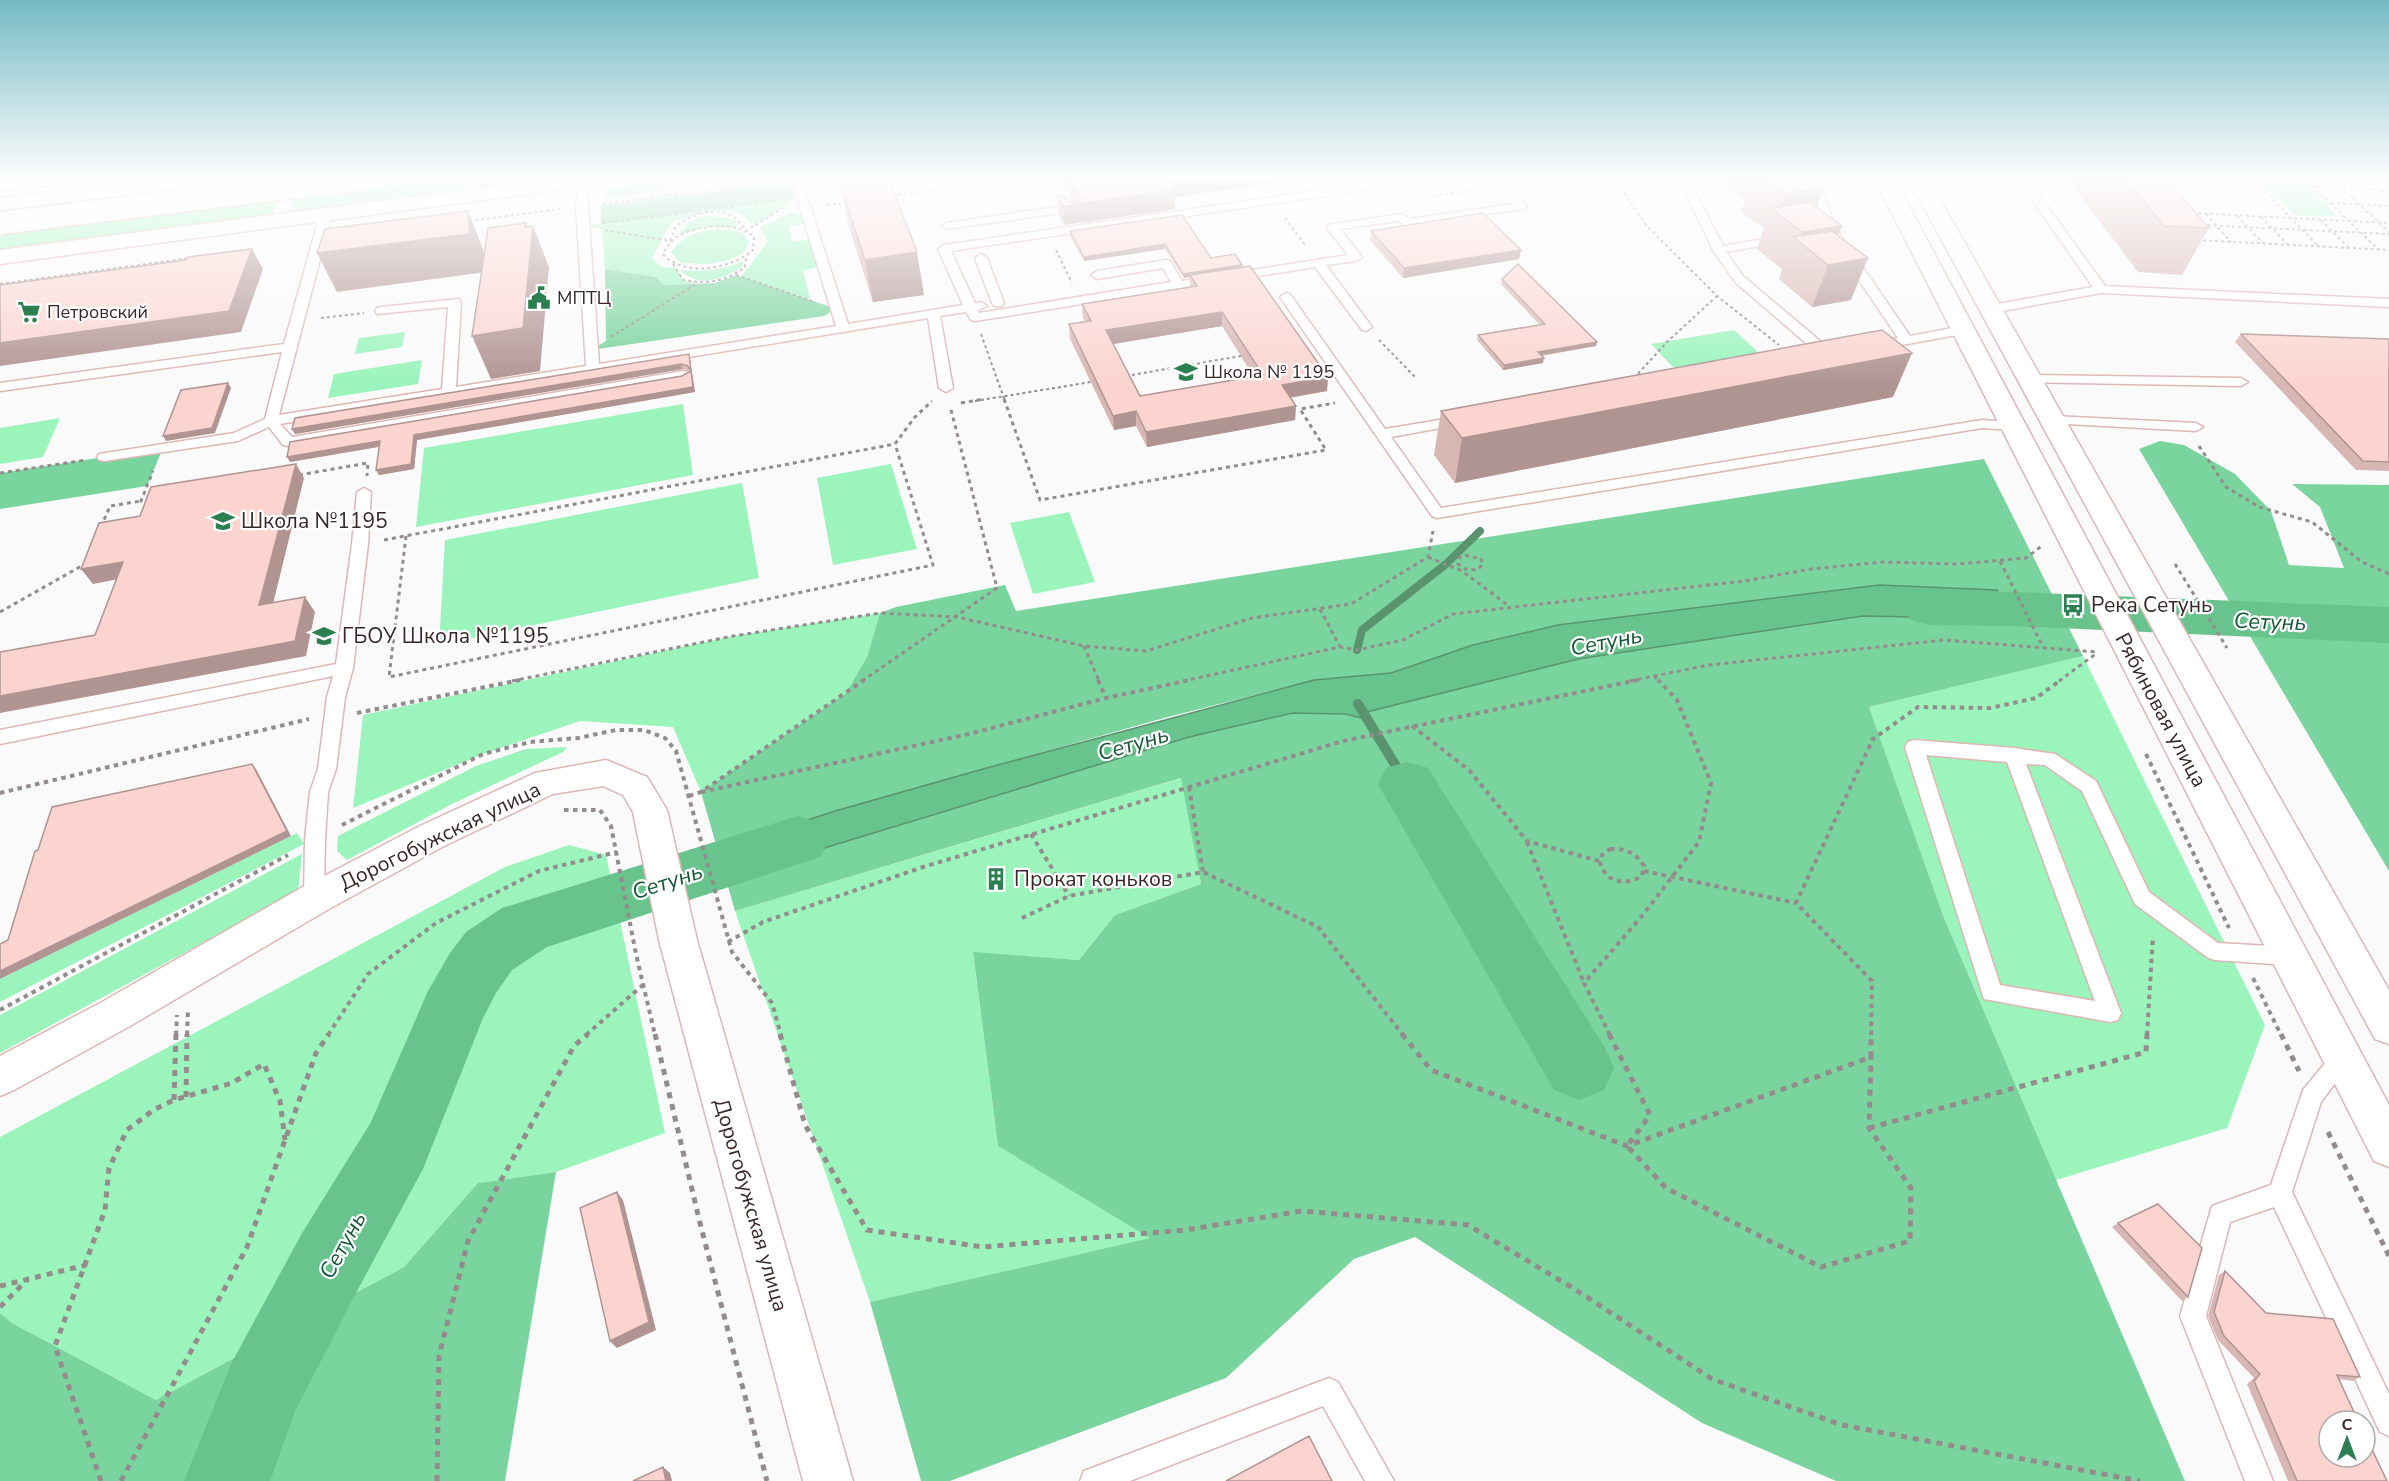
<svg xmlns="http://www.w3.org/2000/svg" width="2389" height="1481" font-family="'Nunito Sans',sans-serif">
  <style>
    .green { fill: #9af4bc }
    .forest { fill: #79d49d; fill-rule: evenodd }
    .water { fill: #68c38d; stroke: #59946e; stroke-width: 1.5 }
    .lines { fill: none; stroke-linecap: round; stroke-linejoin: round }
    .stream-far1 { stroke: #59946e; stroke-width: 8 }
    .stream { stroke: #59946e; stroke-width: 10 }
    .river { fill: #68c38d; fill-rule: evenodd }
    .service-casing { stroke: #ddb7b3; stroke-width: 3 }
    .tertiary-casing { stroke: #ddb7b3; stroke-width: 3 }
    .secondary-casing { stroke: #ddb7b3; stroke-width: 3 }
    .primary-casing { stroke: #ddb7b3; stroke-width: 3 }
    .path-far3 { stroke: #948c8c; stroke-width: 2; stroke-dasharray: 3 3; stroke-linecap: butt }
    .path-far2 { stroke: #948c8c; stroke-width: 3; stroke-dasharray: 4 4; stroke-linecap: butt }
    .path-far1 { stroke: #948c8c; stroke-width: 4; stroke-dasharray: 4.5 4.5; stroke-linecap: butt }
    .path { stroke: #948c8c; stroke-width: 5; stroke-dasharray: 6 6; stroke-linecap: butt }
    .service { fill: #fff; fill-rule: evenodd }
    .tertiary { fill: #fff; fill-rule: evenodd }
    .secondary { fill: #fff; fill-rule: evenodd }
    .primary { fill: #fff; fill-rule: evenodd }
    .primary-bridge-casing { stroke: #ddb7b3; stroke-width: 25; stroke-linecap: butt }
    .primary-bridge { stroke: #fff; stroke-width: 22 }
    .wall { fill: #d8b6b3; fill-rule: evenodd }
    .shaded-wall { fill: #b09492 }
    .building { fill: #fbd4d0; stroke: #b09492; stroke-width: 1.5; fill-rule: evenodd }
    .labels { text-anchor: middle; stroke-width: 4.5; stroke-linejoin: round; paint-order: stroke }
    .far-poi-label { font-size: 18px; fill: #372827; stroke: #fff; text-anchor: start }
    .poi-label { font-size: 21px; fill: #372827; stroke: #fff; text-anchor: start }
    .street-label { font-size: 21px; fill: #372827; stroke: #fff }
    .water-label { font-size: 22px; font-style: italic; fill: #135835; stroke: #fff }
  </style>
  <rect width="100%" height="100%" fill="#fafafa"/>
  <path class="green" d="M460 178H566L288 213 293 198Z
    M696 178H762L606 198 605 189Z
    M2256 178H2300L2338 216H2301L2292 213Z
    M801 197 753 226C737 202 710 211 686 218 682 219 676 220 673 222 670 224 654 254 652 258L661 267 675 268 683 280 697 283 663 285 656 277 605 269 602 229 583 226Z
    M278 199 272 215 0 250V235Z
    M793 212 804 216 807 223 789 226 792 242 812 239 820 267 803 270 810 299 741 277 768 241 760 227Z
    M706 216 728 218 736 221 738 228 706 227 679 235 688 222Z
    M720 229 742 232 749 242 742 254 725 261 707 264 681 263 671 252C686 233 697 232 720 229Z
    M743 261 742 267C723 280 698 288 680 270 703 272 722 270 743 261Z
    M1734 330 1759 353 1674 368 1651 344Z
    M405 332 402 347 355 354 359 338Z
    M422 360 418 384 328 398 334 374Z
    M683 404 693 475 416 527 424 448Z
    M60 418 43 457 0 464V428Z
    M891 464 917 549 833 565 817 478Z
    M742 483 759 578 439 645 445 540Z
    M1069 512 1095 582 1033 594 1010 523Z
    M880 613 867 657 846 693 701 792 673 727 580 721 483 754 353 808 363 715 733 636Z
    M2083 656 2265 1025 2227 1128 2056 1180 1944 918 1869 707Z
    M567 747 563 752 450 805 347 860 337 851 338 836 476 766 526 749Z
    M1182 778 1201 884 1115 915 1079 960 973 953 998 1146 1151 1238 870 1302 735 911Z
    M297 833 304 844 0 1002V979Z
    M569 845 606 855 665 1133 556 1172 478 1183 404 1267 156 1400 12 1323 0 1313V1137L505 867Z
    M302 854 298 891 0 1053V1015Z"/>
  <path class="forest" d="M796 181 801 197 601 224V206Z
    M605 269 656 277 663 285 715 283 736 275 837 309 824 316 591 350 606 341Z
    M2160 441 2184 445 2235 474 2271 511 2289 565 2344 568 2320 507 2292 484 2389 485V871L2139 449Z
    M163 448 147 486 0 509V473Z
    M1984 459 2083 656 1869 707 1944 918 2185 1481H1836L1702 1423 1415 1237 1354 1259 1226 1378 950 1481H921L870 1302 1150 1238 998 1146 973 952 1079 960 1115 915 1201 884 1181 778 735 911 701 792 846 693 867 657 880 613 896 607 1005 585 1016 611ZM1997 590 2010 619 1863 616 1578 659 1367 712 1361 718 1346 714 1293 713 1189 737 798 856 731 883 720 849 835 811 1164 718 1314 680 1391 673 1473 645 1558 625Z
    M556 1172 505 1481H0V1313L12 1323 156 1400 404 1267 478 1183Z"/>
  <path class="water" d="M1879 585 1997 590 2011 619 1863 616 1578 659 1367 712 1361 718 1346 714 1293 713 1189 737 798 856 730 883 720 849 835 811 983 769 1314 680 1391 673 1473 645 1558 625Z"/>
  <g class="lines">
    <path class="stream-far1" d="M1357 650 1362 630 1446 564 1480 531"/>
    <path class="stream" d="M1358 704 1407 784"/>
    <path class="river" d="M1929 591 2013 592 2389 607V643L2013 626 1929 625 1911 620 1903 608 1911 596Z
      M1407 762 1428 768 1604 1046 1614 1068 1604 1090 1579 1100 1554 1090 1378 784 1386 768Z
      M798 816 820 823 829 840 820 857 547 947 512 970 496 993 483 1018 423 1169 357 1291 295 1411 270 1481H184L231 1364 301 1235 371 1122 428 991 450 953 466 932 502 908Z"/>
    <g class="service-casing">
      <path id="service" d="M579 178H587L588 180V206L599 364 836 326 791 178H801L848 324 963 305 938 249 944 245 1405 178H1430L1425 181 951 251 975 303 981 302 987 306 978 310 979 313 1171 282 1163 268 1097 279 1091 275 1097 271 1166 260 1170 261 1182 281 1348 255 1326 227 1328 225 1401 214 1410 219 1513 204 1487 178H1498L1528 206 1522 209 1407 226 1398 221 1340 229 1362 257 1356 261 1326 265 1372 327 1366 331 1362 330 1315 267 975 321 971 320 966 312 940 316 953 388 946 392 939 388 928 318 280 424 292 437 683 371 688 372 690 375 683 379 288 446 283 445 269 427 238 441 104 461 99 460 97 457 99 454 234 433 265 419 282 352 0 391V383L284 344 320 214 326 211 332 214 279 415 442 389 448 307 377 314 375 311 377 308 381 307 459 299 461 302 456 387 586 366 576 206Z
        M1049 178H1059L1080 217 1078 219H1070L1066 212 947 229 941 226 947 223 1063 206Z
        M1711 178H1726L1695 191 1723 246 1782 236 1788 239 1782 242 1726 252 1743 276 1832 351 1834 354 1832 357H1822L1735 282 1713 250 1684 189Z
        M1806 178H1816L1838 231 1910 336 1963 326 1969 330 1968 333 1874 350 1869 349 1868 346 1869 343 1898 338 1826 231Z
        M2017 178H2027L2105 286 2389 299V307L2101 293 1991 313 1987 312 1985 309 1991 305 2093 287Z
        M981 254 987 258 1004 303 1002 306H994L992 303 975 258Z
        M1286 293 1290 294 1385 429 1463 416 1468 417 1470 420 1468 423 1391 437 1441 508 1982 420 2013 422 2020 426 2013 430 1982 428 1437 518 1432 516 1280 297Z
        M2030 375 2241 378 2248 382 2241 386 2025 382 2023 379 2025 376Z
        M2053 416 2196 423 2203 427 2196 431 2048 423 2046 420Z
        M364 488 371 492 368 544 353 668 345 697 336 769 328 792 325 839 324 899 321 905 314 907 307 905 304 899 305 839 310 792 318 769 327 697 333 676 0 744V730L336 664 352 544 357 492Z
        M1914 740 2014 748 2055 754 2096 781 2149 892 2218 943 2289 947 2296 950 2299 956 2296 962 2289 965 2214 960 2207 957 2135 904 2082 791 2045 765 2026 764 2121 1013 2118 1020 2110 1022 1984 999 1905 747 1908 742ZM1926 755 2007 762 2095 1001 2000 985Z
        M2343 1048 2351 1051 2354 1058 2321 1102 2292 1192 2389 1394V1436L2380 1432 2274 1207 2230 1222 2206 1316 2273 1481H2245L2180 1316 2212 1206 2271 1185 2303 1090 2335 1051Z
        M1329 1378 1338 1382 1394 1481H1365L1323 1406 1130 1481H1080L1084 1471Z"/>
    </g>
    <g class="tertiary-casing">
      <path id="tertiary" d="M606 760 647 777 667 810 697 940 853 1481H803L659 940 633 812 623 795 603 786 553 794 444 846 327 910 130 1026 14 1090 0 1096V1056L102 1002 301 888 420 826 535 773Z"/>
    </g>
    <g class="secondary-casing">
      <path id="secondary" d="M11 178H68L65 182 58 184 0 191V179Z
        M560 178H614L611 182 604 184 0 264V250Z
        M1874 178H1894L2389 1105V1167L2374 1161Z
        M1908 178H1928L2389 990V1044L2375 1039Z"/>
    </g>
    <g class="primary-casing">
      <path id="primary" d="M169 178H227L224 182 217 184 0 210V198Z"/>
    </g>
    <path class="path-far3" d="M1607 178 1617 182 1646 225 1717 296 1779 345
      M2252 178 2318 246
      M2304 178 2379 250
      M2331 178 2389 232
      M2367 178 2389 197
      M2314 186 2381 190
      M892 196 1022 178
      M1433 196 1476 190
      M2331 203 2389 206
      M603 204 777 181
      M827 205 849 202
      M713 209 783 200
      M2192 213 2389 223
      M2206 214 2231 242
      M2237 216 2263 243
      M2261 217 2287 244
      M1285 218 1305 245
      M2321 220 2349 248
      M469 221 560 209
      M603 223 700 211
      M2202 225 2389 234
      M721 226 738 228 754 236 753 250C732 269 684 278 663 254 674 230 697 228 721 226Z
      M605 230 670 241 676 226C702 210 727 201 746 231L783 208
      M2197 240 2389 250
      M1056 250 1072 283
      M673 264 683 280C706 284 726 282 745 267L746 257
      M736 275 812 301
      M0 284 191 258
      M321 318 364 313
      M981 334 1005 401
      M611 337 697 283
      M1379 340 1416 378
      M1126 376 1241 356
      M1634 378 1668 341 1717 296
      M975 401 1091 382"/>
    <path class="path-far2" d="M1004 399 1040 500 1326 450 1300 409 1335 403
      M961 403 984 399
      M2199 446 2226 487 2259 507 2312 522 2362 562 2389 574
      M0 473 86 460
      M299 475 368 463 367 476
      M150 499 141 501 153 471
      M101 527 110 506 141 501
      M406 536 389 677 933 565 895 444
      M384 540 895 444 914 418 932 401
      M1465 555 1481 559 1483 565 1476 570 1465 569 1458 564 1459 558Z
      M1428 557 1462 571 1509 606
      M2000 561 2043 647
      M2175 564 2227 648
      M1320 609 1340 647
      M0 612 85 564
      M1084 646 1099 681
      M1654 676 1659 681
      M512 681 733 636 880 613 957 617 1084 646 1146 651 1252 618 1351 604 1428 557 1433 531
      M862 681 997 588 950 406
      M1183 681 1340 647 1357 650 1403 640 1453 614 1744 581 1811 569 1883 562 1958 564 2026 558 2043 545
      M1630 681 1709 665 1944 640 2097 652
      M2059 681 2097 653"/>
    <path class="path-far1" d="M1098 680 1106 698
      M357 713 520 680
      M1412 726 1469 770 1527 841 1599 861
      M2146 754 2229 928
      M1189 787 1203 872
      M701 792 969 734 1106 698 1190 680
      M0 793 309 719
      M689 796 701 792 864 680
      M564 810H600L611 826 636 954 655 1035
      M342 825 483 754 530 742 578 738 616 730H644L665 738 676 751 732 952 772 1003 781 1035
      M1031 834 1069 896
      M1527 842 1584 983
      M1610 849C1625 848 1636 853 1644 866L1642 876C1626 886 1605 883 1600 862L1602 855Z
      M1644 871 1796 903
      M1022 918 1069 896 1203 872 1318 927 1403 1035
      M728 942 763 922 923 867 1343 741 1638 680
      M2253 978 2281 1035
      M0 1010 288 855
      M176 1035 177 1015
      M187 1035 188 1009
      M328 1035 368 974 436 923 539 871 617 852
      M586 1035 644 984
      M1610 1035 1584 983 1642 916 1699 842 1711 783 1677 700 1658 680
      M1871 1035 1872 981 1796 903 1873 739 1918 707 1990 708 2036 698 2061 680
      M2147 1035 2153 936"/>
    <path class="path" d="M655 1034 700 1223 767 1481
      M780 1034 805 1125 867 1230 983 1247 1185 1230 1302 1211 1468 1225 1576 1290 1712 1379 1842 1425 2140 1481
      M1402 1034 1431 1070 1627 1146 1871 1057V1034
      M1609 1034 1650 1115 1627 1146 1666 1188 1821 1267 1910 1241 1911 1188 1869 1128 1871 1057
      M2281 1034 2299 1071
      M186 1097 187 1034
      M174 1100 176 1034
      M1869 1128 2146 1052 2147 1034
      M2328 1132 2389 1256
      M0 1286 86 1265
      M0 1307 27 1280
      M101 1481 55 1346 105 1210 109 1168 127 1130 155 1109 174 1100 232 1083 264 1064 280 1101 285 1140
      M121 1481 247 1247 316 1053 329 1034
      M437 1481 439 1356 468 1241 574 1046 588 1034"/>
    <use href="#service" class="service"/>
    <use href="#tertiary" class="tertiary"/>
    <use href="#secondary" class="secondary"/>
    <use href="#primary" class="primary"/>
    <g class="primary-bridge-casing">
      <path id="primary-bridge" d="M0 223 368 178"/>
    </g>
    <use href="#primary-bridge" class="primary-bridge"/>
  </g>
  <path class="wall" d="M1062 178H1306L1175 197V209L1064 225 1059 215 1057 196 1069 202H1074Z
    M1722 178H1811L1817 207 1838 236 1851 300 1812 307 1779 279 1782 269 1757 249 1764 228 1741 212 1745 200 1721 183Z
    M2067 178H2165L2209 228 2182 275 2138 272Z
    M841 187 924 295 873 302 849 227Z
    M1182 215 1211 258 1242 265V267L1328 377 1327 391 1290 398 1296 406 1295 420 1147 447 1136 426 1114 430 1070 339 1069 324 1085 322 1083 318 1082 304 1190 287V277L1184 278 1165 249 1084 261 1070 236V231ZM1222 326 1254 377 1140 396 1113 344Z
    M1371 231 1521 250 1519 259 1403 278 1370 240Z
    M1502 279 1597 342 1596 346 1541 356 1543 363 1503 370 1477 340 1478 335 1540 325 1501 284Z
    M2241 334 2389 339V471L2356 470 2235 342Z
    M689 354 695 392 417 440 414 469 379 475 376 470 379 447 290 462 682 376 690 371 683 369 295 434 292 429Z
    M1893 397 1455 483 1434 455 1441 411Z
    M2118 1223 2188 1297 2182 1301 2112 1227Z
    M2225 1271 2266 1313 2360 1377 2353 1381 2339 1379 2387 1481H2288L2247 1384 2254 1378 2218 1340 2208 1316 2219 1275Z"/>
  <path class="shaded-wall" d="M1173 178H1306L1175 197V209L1064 225 1063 206Z
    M1824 187 1810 227 1779 214 1786 193Z
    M468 211 483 249 486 272 337 292 317 253Z
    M526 223 532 240 533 226 549 267 540 371 491 379 472 336 525 227Z
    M1842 226 1827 264 1798 241 1802 232Z
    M1165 244V249L1084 261V257Z
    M252 249 263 269 241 332 0 366V343Z
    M1521 250 1519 259 1403 278 1404 268Z
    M917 252 924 295 873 302 865 260Z
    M1868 258 1851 300 1812 307 1828 265Z
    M1242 265V269L1190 275V277L1184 278 1183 274Z
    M1222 312V326L1107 345 1106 330Z
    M1597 342 1596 346 1537 356 1538 352Z
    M1912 353 1893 397 1455 483 1462 438Z
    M689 354 695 392 417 440 414 469 379 475 376 470 414 435 693 387Z
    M1544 358 1543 363 1503 370 1504 365Z
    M681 364 683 369 295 434 292 429Z
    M1328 377 1327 391 1281 399 1282 385Z
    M228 383 231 388 215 433 166 441 163 436Z
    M1296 406 1295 420 1147 447 1146 432Z
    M1136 411V426L1114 430 1113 416Z
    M380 441 383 446 290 462 287 457Z
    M296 464 304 478 269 620 259 605Z
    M123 562 134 576 93 584 81 569Z
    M305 597 315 612 306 656 0 713V696Z
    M252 764 256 769 291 836 0 979V971Z
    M617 1192 623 1200 656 1330 617 1348 610 1341Z
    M663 1467 670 1473 672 1481H666Z"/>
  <path class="building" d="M1070 178H1173L1167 179 1175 190 1063 206 1057 196 1063 195 1069 202H1077L1081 198Z
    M1763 178H1811L1824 187 1786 193Z
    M2125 178H2165L2209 228 2164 226Z
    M889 180 917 252 865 260 841 187Z
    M1809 202 1842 226 1802 232 1771 208Z
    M468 211 470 234 317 253 325 229Z
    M1483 213 1521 250 1404 268 1371 231Z
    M1182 215 1211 258 1235 254 1242 265 1183 274 1165 244 1084 257 1070 231Z
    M526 223 525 227 533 226 523 328 472 336 488 228Z
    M1832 231 1868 258 1828 265 1793 237Z
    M252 249 229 311 0 343V285L186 260 188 257Z
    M1518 264 1597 342 1538 352 1544 358 1504 365 1478 335 1545 324 1502 279Z
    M1250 266 1328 377 1282 385 1296 406 1146 432 1136 411 1113 416 1069 324 1091 321 1082 304 1197 286 1190 275ZM1222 312 1263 375 1140 396 1106 330Z
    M1882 330 1912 353 1462 438 1441 411Z
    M2241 334 2389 339V462L2363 461Z
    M689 354 693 387 414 435 411 464 376 470 380 441 287 457 290 442 682 376 691 371 688 366 681 364 292 429 295 418Z
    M228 383 212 428 163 436 181 390Z
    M296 464 259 605 305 597 295 641 0 696V652L95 635 123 562 81 569 99 523 140 516 151 487Z
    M252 764 287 831 0 971V944L8 940 35 851 38 850 52 807Z
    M617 1192 649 1322 610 1341 580 1208Z
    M2158 1204 2202 1248 2188 1297 2118 1223Z
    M2225 1271 2266 1313 2333 1319 2360 1377 2337 1375 2358 1421H2329V1457H2365V1435L2387 1481H2297L2254 1381 2260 1374 2224 1336 2214 1312Z
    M1309 1436 1332 1481H1226Z
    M663 1467 666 1481H633Z"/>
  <linearGradient id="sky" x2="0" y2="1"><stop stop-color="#75bac4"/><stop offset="0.46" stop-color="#fdfdfd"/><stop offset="1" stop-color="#fdfdfd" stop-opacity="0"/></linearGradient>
  <rect width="2389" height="385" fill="url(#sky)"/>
  <defs>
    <g id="civic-bare" transform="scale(1.8)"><path d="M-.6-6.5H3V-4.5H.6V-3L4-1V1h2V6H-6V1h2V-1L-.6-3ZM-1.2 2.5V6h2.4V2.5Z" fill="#2b7f51" stroke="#fff" stroke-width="2.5" paint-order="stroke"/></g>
    <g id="supermarket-bare" transform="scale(1.8)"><path d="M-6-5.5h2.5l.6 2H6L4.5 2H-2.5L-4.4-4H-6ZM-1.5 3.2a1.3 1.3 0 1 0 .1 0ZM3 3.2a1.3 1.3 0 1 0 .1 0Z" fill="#2b7f51" stroke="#fff" stroke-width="2.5" paint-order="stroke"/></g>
    <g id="school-bare" transform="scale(1.8)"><path d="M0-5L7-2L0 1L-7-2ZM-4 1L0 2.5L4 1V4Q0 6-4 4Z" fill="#2b7f51" stroke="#fff" stroke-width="2.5" paint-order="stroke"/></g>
    <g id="bus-bare" transform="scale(1.8)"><path d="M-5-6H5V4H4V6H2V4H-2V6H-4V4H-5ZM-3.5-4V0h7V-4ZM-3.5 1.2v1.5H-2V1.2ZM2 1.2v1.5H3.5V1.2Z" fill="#2b7f51" stroke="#fff" stroke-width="2.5" paint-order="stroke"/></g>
    <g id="building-bare" transform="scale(1.8)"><path d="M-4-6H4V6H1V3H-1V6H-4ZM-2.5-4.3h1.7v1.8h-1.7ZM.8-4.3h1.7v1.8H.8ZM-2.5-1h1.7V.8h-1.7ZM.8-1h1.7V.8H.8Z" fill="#2b7f51" stroke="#fff" stroke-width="2.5" paint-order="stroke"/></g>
  </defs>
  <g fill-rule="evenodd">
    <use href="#civic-bare" x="539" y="298"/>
    <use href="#supermarket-bare" x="29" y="312"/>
    <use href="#school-bare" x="1186" y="372"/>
    <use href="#school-bare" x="223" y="521"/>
    <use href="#bus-bare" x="2073" y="605"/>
    <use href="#school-bare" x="324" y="636"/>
    <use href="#building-bare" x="996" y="879"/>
  </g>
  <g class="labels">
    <g class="far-poi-label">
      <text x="557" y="304">МПТЦ</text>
      <text x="47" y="318">Петровский</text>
      <text x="1204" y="378">Школа № 1195</text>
    </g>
    <g class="poi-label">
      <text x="241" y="528">Школа №1195</text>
      <text x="2091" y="612">Река Сетунь</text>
      <text x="342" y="643">ГБОУ Школа №1195</text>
      <text x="1014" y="886">Прокат коньков</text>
    </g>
    <g class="street-label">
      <text transform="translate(2161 710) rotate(62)" y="7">Рябиновая улица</text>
      <text transform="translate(440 836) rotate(-26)" y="7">Дорогобужская улица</text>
      <text transform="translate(751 1205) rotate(74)" y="7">Дорогобужская улица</text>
    </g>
    <g class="water-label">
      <text transform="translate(2270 621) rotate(2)" y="8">Сетунь</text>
      <text transform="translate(1606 641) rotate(-11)" y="8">Сетунь</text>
      <text transform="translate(1133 743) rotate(-16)" y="8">Сетунь</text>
      <text transform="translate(667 881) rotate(-18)" y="8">Сетунь</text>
      <text transform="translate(342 1245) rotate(-61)" y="8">Сетунь</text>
    </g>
  </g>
  <g transform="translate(2347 1439)"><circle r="28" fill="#ffffff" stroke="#afa9a9" stroke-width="1.5"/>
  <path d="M0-4.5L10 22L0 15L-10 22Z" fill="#2b7f51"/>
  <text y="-9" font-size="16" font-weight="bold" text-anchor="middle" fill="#372827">С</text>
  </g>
</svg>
